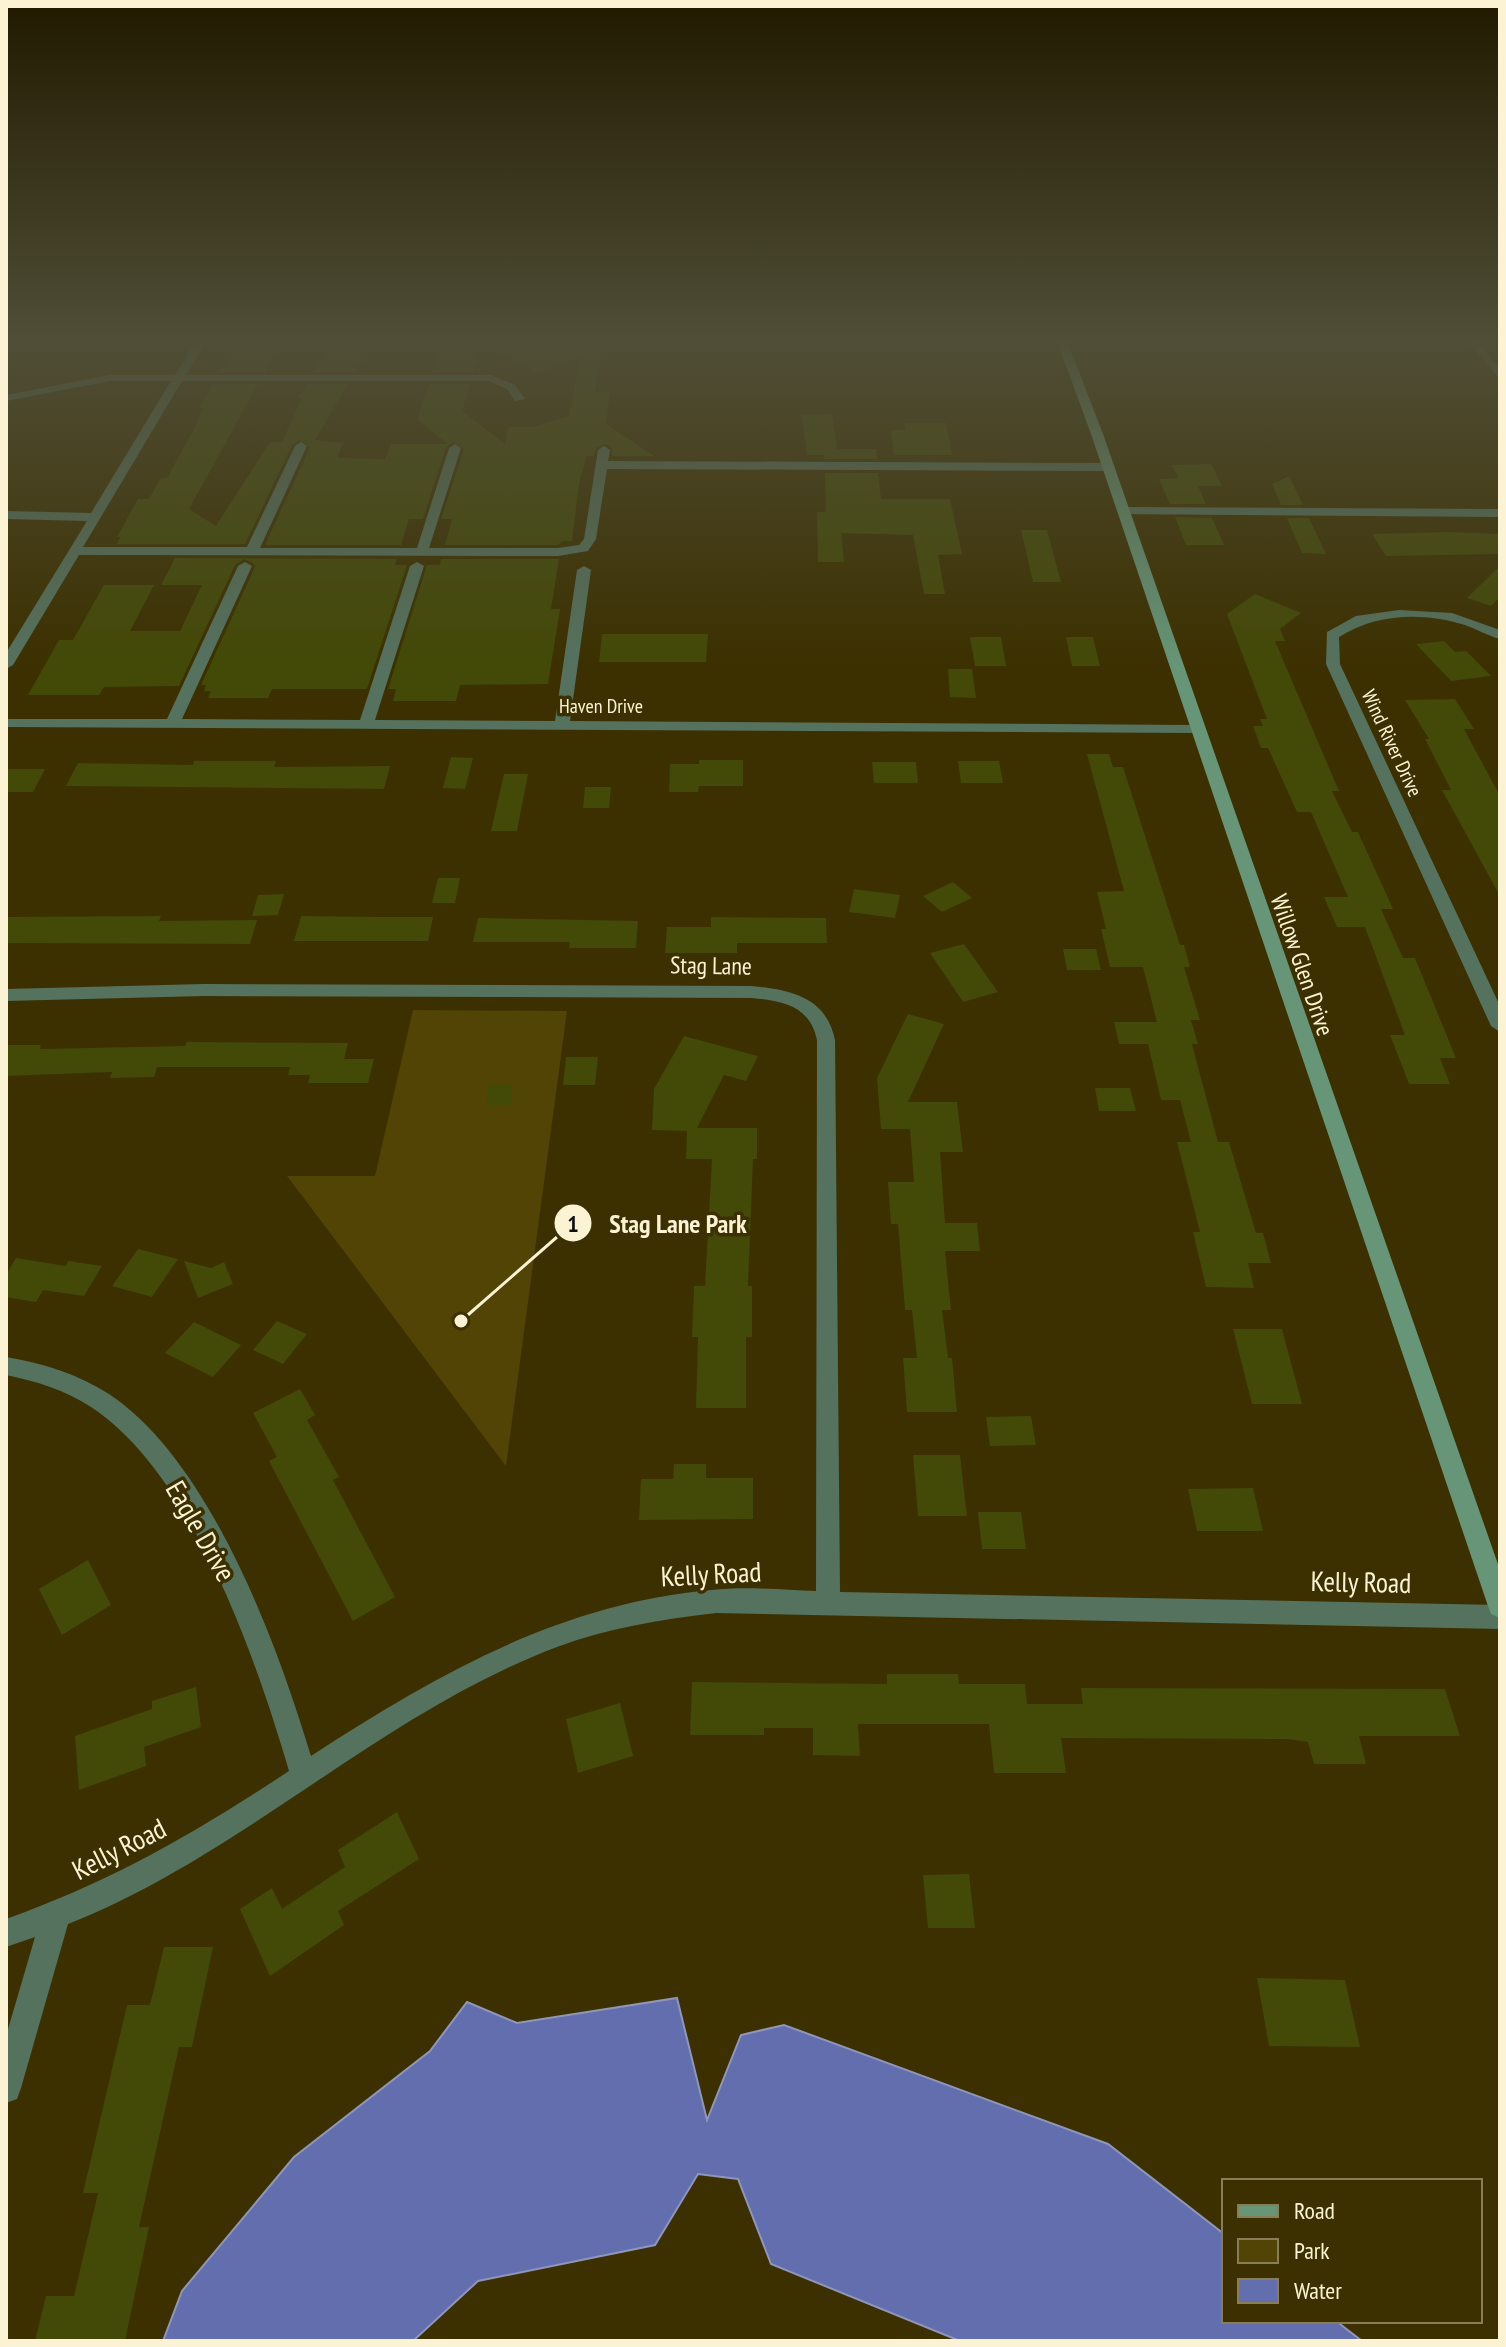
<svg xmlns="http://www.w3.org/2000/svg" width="1506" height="2347" font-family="'PT Sans Narrow',sans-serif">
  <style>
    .green { fill: #524404 }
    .water { fill: #626ead; stroke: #9096b9; stroke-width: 2 }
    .building { fill: #434906 }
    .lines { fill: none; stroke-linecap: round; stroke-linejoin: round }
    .minor { fill: #55725e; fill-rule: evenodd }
    .secondary { fill: #679577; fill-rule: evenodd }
    .labels { text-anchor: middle; stroke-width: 7; stroke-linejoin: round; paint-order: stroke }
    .far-street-label { font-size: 20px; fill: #fbf3d4; stroke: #3c3000 }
    .street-label { font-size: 24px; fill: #fbf3d4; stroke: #3c3000 }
    .near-street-label { font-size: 28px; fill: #fbf3d4; stroke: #3c3000 }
    .leader { fill: none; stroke: #fbf3d4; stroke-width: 3 }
    .callout-dot { fill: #fbf3d4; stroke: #3c3000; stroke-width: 3 }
    .mark-label { font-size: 24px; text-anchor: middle; font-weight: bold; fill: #111 }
    .callout-label { font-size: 26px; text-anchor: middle; font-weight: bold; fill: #fbf3d4; stroke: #3c3000; stroke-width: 7; stroke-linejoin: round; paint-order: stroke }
  </style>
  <rect width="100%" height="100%" fill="#3c3000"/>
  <path class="green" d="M413 1010 567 1011 506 1466 287 1176H375Z"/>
  <path class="water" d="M677 1998 707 2120 741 2035 784 2025 1108 2144 1224 2234V2321H1336L1362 2341H960L771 2264 738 2179 698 2174 655 2245 478 2281 413 2341H163L182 2291 294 2157 430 2051 467 2002 517 2023Z"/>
  <path class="building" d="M584 338H604L595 392H610L606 424 654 456H612V448L606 444 596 448 594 456H587L579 483 572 541H562L558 545H445L452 519H441L464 449 453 442 446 447 423 519H409L401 545H265L310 447 299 440 292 445 245 544H117L120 537H117L138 499H149L161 478H167L194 429 204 408H199L213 384H258L189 509 216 526 270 442H282L302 398H298L307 384H348L315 440 343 443 337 458 385 459 391 444H448L417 420 429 384H470L462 411 505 444 508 427H533L569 416 580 357 536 372 494 350H582Z
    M329 349 360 350 358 354H365L355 372H314Z
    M439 352H479L473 372H433Z
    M232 353H275L265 372H220Z
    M832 414 837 449H876L877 459H824V455H807L802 415Z
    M904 423H946L952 455H894L891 430H905Z
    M1211 464 1222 486H1198L1206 504H1170L1159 479 1178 478 1172 465Z
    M825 473H878L881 499H950L962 554 938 555 945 594H924L913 535 841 533 844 562H818L817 512H826Z
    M1289 476 1303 505H1281L1272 484Z
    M1175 517 1212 518 1224 545H1186Z
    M1287 518H1309L1326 554 1302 553Z
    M1021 530H1047L1061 582H1033Z
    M1447 532 1500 534V554L1386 556 1372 534Z
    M175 558 397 559 395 565H407L367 689H272L268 698H208L211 691H204L206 685H201L255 567 253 563 244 559 235 565 179 686 104 687 99 695H28L59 640H73L104 585H154L130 631H180L202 585H161Z
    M441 559H559L551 609H560L548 684 460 685 456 701H393L396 689H388L427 565H440Z
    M1500 566V597L1491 606 1467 598Z
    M1255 594 1301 613 1280 629 1285 641H1275L1339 791H1332L1352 832H1358L1393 909H1381L1403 958H1415L1456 1058H1440L1450 1084H1409L1390 1035H1405L1365 927H1337L1324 897H1348L1311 812H1297L1268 748H1261L1253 726H1263L1260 719H1267L1227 614Z
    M602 634H708L706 662H599Z
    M970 637H1001L1006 666H975Z
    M1066 637H1093L1100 666H1072Z
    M1444 641 1455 652 1466 651 1491 676 1451 681 1416 644Z
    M948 669H972L976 698 950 697Z
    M1455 699 1474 729H1464L1500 796V896L1442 790H1451L1425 739H1429L1405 700Z
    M1087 754H1109L1113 767H1123L1180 945H1184L1190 967H1184L1200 1020H1191L1198 1044H1192L1218 1142H1229L1256 1233H1263L1271 1263H1248L1254 1288 1206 1287 1193 1232H1200L1177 1142H1191L1180 1100H1161L1148 1044H1119L1114 1022H1157L1143 967H1110L1101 929H1106L1097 892 1124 891Z
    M451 757 473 758 465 789 443 788Z
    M699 760H743V786H699L698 792H669L670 764H699Z
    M194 761H276L274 767 390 766 384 789 66 786 78 763 193 765Z
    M958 761H999L1003 783H961Z
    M872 762H916L918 783H874Z
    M6 769H45L33 792H6Z
    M504 774H528L517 831H491Z
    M585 787H611L609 808H583Z
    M438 878H460L455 903H432Z
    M953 882 972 898 942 912 923 896Z
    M854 889 900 895 895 918 849 912Z
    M284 894 278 915 252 916 258 895Z
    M161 916 159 921 257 920 250 944 6 943V917Z
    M301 916 378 917H433L428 941H294Z
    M711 917 826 918 827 943H737V953H665L667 927H711Z
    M478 918 638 921 636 948H569L570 942H473Z
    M964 944 998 992 963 1002 930 953Z
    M1063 949H1096L1101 970H1067Z
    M908 1014 944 1024 908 1102H957L963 1152H940L945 1223H977L980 1251H945L951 1310H942L948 1358H952L957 1412H907L903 1358H917L912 1310H905L898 1224H891L888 1182H914L910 1129H881L877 1078Z
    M684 1036 758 1056 746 1081 724 1075 697 1128H757V1159H753L748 1286H752V1337H746V1408H696L698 1337H692L694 1286H705L712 1159H686L687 1131 652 1130 654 1089Z
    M187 1042 348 1043 344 1059H374L368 1083H308L310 1075H288L290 1067H157L154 1077 110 1078 112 1072 6 1076V1045H41L40 1049 185 1046Z
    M566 1057H598L595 1085H563Z
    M489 1084 513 1085 510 1105H486Z
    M1095 1088H1130L1136 1111H1099Z
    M138 1249 178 1259 152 1297 112 1286Z
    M16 1258 66 1266 68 1261 102 1266 84 1296 43 1290 36 1302 6 1297V1275Z
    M184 1261 211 1268 224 1262 233 1284 198 1298Z
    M277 1321 307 1334 283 1364 253 1350Z
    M194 1322 241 1345 213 1377 165 1353Z
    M1233 1329H1282L1302 1404H1252Z
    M300 1389 315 1415 307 1420 339 1477 333 1480 395 1597 353 1621 269 1461 277 1457 253 1413Z
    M1031 1416 1036 1445 990 1446 986 1417Z
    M913 1455H960L967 1516H918Z
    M674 1464H706V1478H753V1519L639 1520 641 1479H673Z
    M1253 1488 1263 1531H1197L1188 1489Z
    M978 1512H1021L1026 1549H982Z
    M88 1560 111 1605 62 1635 39 1589Z
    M887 1674H958L959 1684H1025L1027 1704H1083L1081 1688 1445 1689 1460 1736H1359L1366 1764H1314L1308 1742 1287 1739 1061 1738 1066 1773H994L989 1724H858L860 1756 813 1755V1728H764V1735H690L692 1682 887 1684Z
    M196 1687 201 1727 144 1747 146 1766 79 1790 75 1736 152 1709V1701Z
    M620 1703 633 1756 578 1773 566 1719Z
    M397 1812 419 1859 338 1911 344 1925 270 1976 240 1909 272 1888 282 1909 345 1867 338 1850Z
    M969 1874 975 1928H928L923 1875Z
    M164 1947H213L192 2047H179L139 2227H149L125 2341H35L46 2296H74L98 2193H83L127 2005H150Z
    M1257 1978 1345 1980 1360 2047 1269 2046Z"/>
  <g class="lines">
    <path class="minor" d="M198 338H208L186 375H491L515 385 525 399 515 401 507 389 489 381H182L83 547H247L295 446 301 442 307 446 260 548H417L449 448 455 444 461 448 429 548H558L579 545 584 539 598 450 604 446 610 450 608 461 1106 463 1112 467 1106 471 607 469 596 539 588 551 558 556 79 555 13 665 6 669V653L87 521 6 519V511L91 513 171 381H110L6 401V395L110 375H175Z
      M1465 338H1475L1500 369V379Z
      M1122 507 1500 509V517L1118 514V508Z
      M417 562 424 566 375 720 555 721 577 570 584 566 591 570 570 721 1196 725 1203 729 1196 733 6 727V719H167L238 566 245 562 252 566 182 719 360 720 410 566Z
      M1399 610 1452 613 1500 630V639C1488 636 1477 629 1465 625 1424 612 1376 613 1339 637L1340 664 1500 1006V1032L1491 1026 1326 664 1327 632 1356 616Z
      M204 984 752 986C791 990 826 997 835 1040L840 1592 1500 1605V1629L716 1613C662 1619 608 1628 557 1647 380 1714 243 1855 68 1924L21 2088 17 2099 6 2103V2036L35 1937 6 1947V1919C112 1881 195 1833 289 1771 256 1659 193 1474 91 1407 65 1390 36 1381 6 1375V1357C42 1363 78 1374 109 1394 210 1461 277 1643 311 1756 435 1675 561 1603 712 1590 746 1586 782 1590 816 1591L817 1040C810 1006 783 1001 752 998L204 996 6 1001V989Z"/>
    <path class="secondary" d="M1056 338H1066L1103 434 1500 1570V1618L1491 1614 1488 1606 1091 434Z"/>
  </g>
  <linearGradient id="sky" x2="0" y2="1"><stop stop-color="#211a00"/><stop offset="0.51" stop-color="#504e37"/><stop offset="1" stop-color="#504e37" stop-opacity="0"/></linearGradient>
  <rect width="1506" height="667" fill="url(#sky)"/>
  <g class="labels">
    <g class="far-street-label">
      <text x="601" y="713">Haven Drive</text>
      <text transform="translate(1392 743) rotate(65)" y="7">Wind River Drive</text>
    </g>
    <g class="street-label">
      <text transform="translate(1302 965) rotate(71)" y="8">Willow Glen Drive</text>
      <text transform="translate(711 966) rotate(1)" y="8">Stag Lane</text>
    </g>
    <g class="near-street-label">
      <text transform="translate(201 1531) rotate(60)" y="10">Eagle Drive</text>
      <text transform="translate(711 1574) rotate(-3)" y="10">Kelly Road</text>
      <text transform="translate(1361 1582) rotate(1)" y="10">Kelly Road</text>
      <text transform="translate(119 1849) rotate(-27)" y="10">Kelly Road</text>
    </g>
  </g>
  <path class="leader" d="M461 1321L573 1223"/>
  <g class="callout-dot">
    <circle cx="461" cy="1321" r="8"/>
    <circle cx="573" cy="1223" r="20"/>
  </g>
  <g class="mark-label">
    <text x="573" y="1232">1</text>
  </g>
  <g class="callout-label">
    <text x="678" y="1233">Stag Lane Park</text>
  </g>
  <rect width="1506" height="2347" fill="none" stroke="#fbf3d4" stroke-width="16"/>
  <rect x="1222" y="2179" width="260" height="144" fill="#3c3000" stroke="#887e55" stroke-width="2"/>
  <rect x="1238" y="2205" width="40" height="12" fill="#679577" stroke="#887e55" stroke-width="2"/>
  <text x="1294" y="2219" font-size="24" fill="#fbf3d4">Road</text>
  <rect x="1238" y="2239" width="40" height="24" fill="#524404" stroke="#887e55" stroke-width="2"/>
  <text x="1294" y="2259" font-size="24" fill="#fbf3d4">Park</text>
  <rect x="1238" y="2279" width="40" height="24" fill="#626ead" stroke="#887e55" stroke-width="2"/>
  <text x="1294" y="2299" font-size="24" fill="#fbf3d4">Water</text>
</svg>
